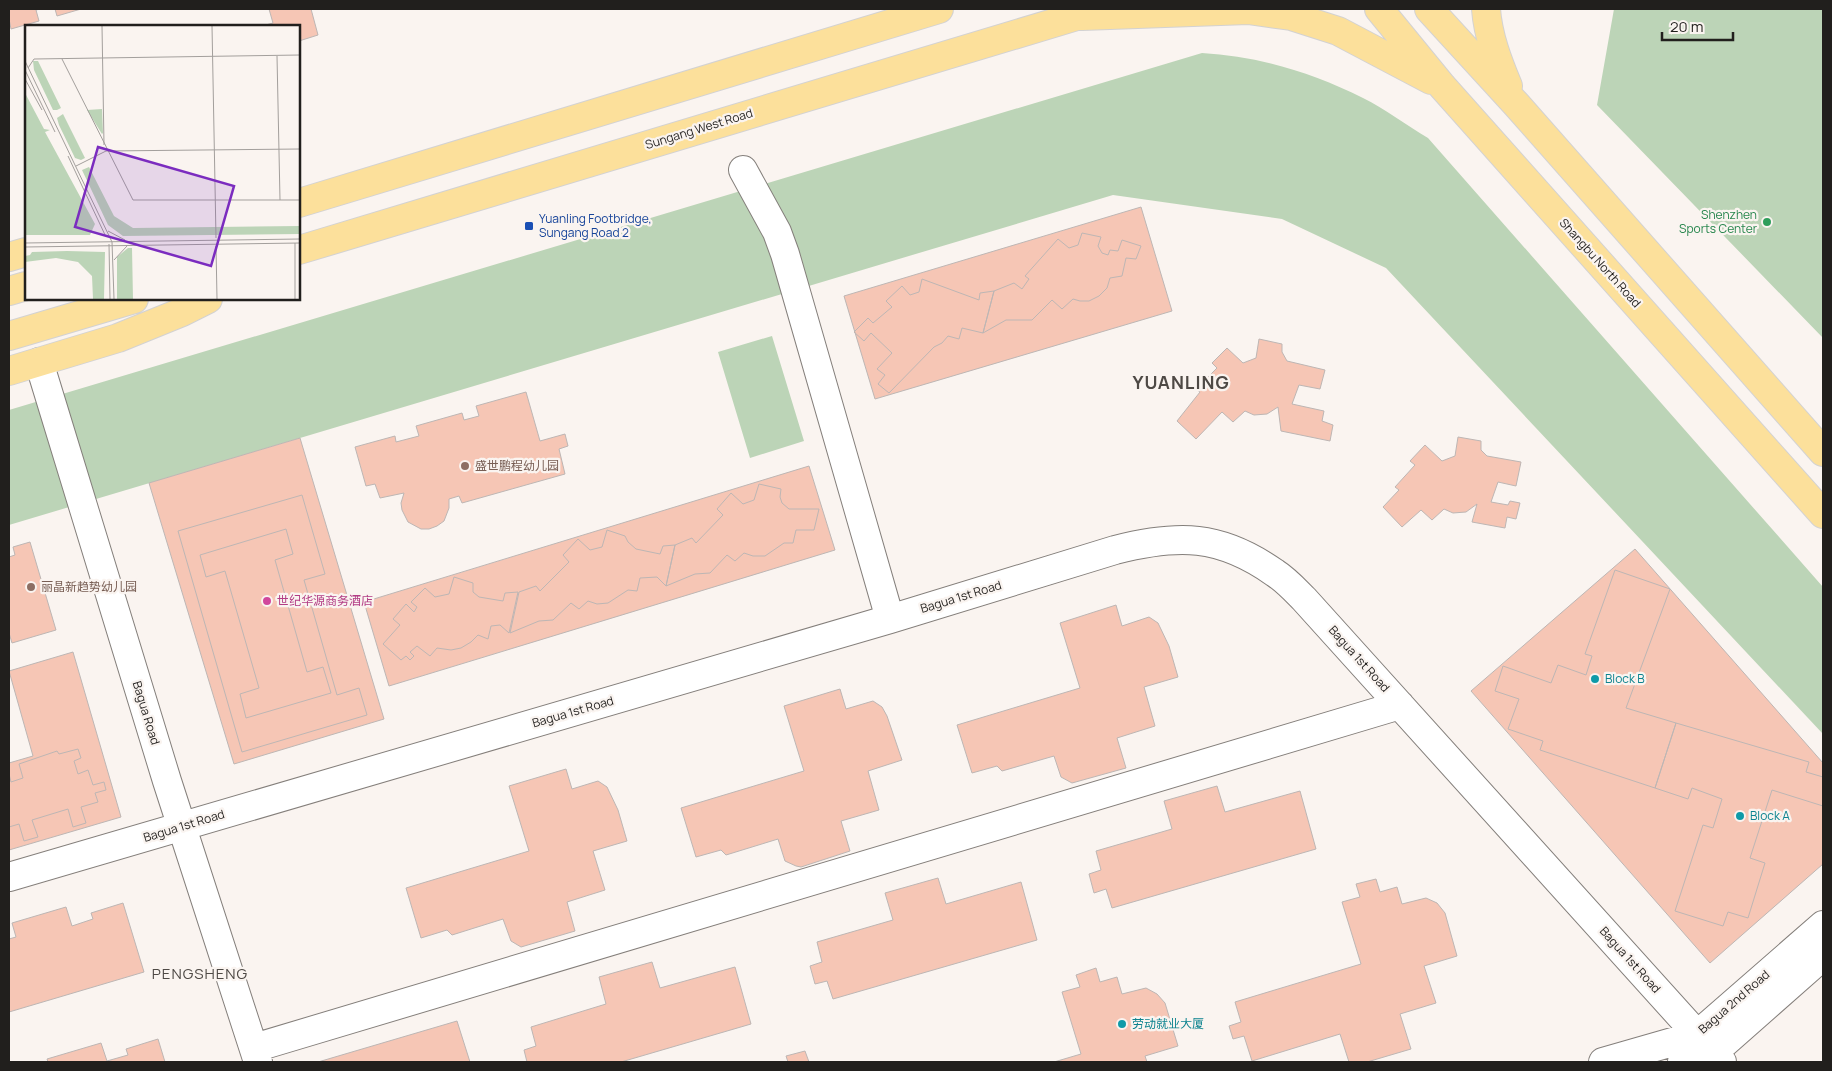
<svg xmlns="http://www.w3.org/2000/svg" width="1832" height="1071" font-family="Manrope,'Noto Sans SC',sans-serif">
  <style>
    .green { fill: #bcd4b7 }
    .building { fill: #f6c6b5; stroke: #bdb6b4 }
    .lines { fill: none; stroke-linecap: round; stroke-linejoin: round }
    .minor-casing { stroke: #847f7b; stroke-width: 30 }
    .major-casing { stroke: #d3d2d2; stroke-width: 30 }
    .minor { stroke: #fff; stroke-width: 28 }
    .major { stroke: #fce09b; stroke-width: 28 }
    .leisure-dot { fill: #2e9e5b; stroke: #faf4f0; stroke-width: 2 }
    .transit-dot { fill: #1a4fb4; stroke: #faf4f0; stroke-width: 2 }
    .education-dot { fill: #8d6e63; stroke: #faf4f0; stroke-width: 2 }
    .hotel-dot { fill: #d1479c; stroke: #faf4f0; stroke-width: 2 }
    .culture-dot { fill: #0f9aa8; stroke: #faf4f0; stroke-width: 2 }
    .labels { text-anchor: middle; stroke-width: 4.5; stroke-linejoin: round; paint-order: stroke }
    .street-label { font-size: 12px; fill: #211f1d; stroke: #faf4f0 }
    .leisure-label { font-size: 12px; fill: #27864d; stroke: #faf4f0; text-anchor: end }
    .transit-label { font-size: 12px; fill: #164399; stroke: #faf4f0; text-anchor: start }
    .education-label { font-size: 12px; fill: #785e54; stroke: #faf4f0; text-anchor: start }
    .hotel-label { font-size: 12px; fill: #b23c85; stroke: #faf4f0; text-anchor: start }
    .culture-label { font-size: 12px; fill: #0d838f; stroke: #faf4f0; text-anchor: start }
    .quarter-label { font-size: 15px; letter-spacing: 1px; fill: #4e4945; stroke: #faf4f0 }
    .district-label { font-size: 18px; font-weight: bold; letter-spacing: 1px; fill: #4e4945; stroke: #faf4f0 }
    .inset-road { fill: none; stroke: #a39f9c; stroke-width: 1 }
    .view { fill: #7b2cbf; fill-opacity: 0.15; stroke: #7b2cbf; stroke-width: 2.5 }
    .inset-edge { fill: none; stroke: #211f1d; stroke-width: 2.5 }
  </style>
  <rect width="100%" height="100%" fill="#faf4f0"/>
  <path class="green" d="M1614 9H1823V338L1597 105Z
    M1202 53C1258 56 1313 73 1363 98 1385 109 1406 125 1428 138L1823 587V734L1386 268 1282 219 1113 195 9 525V410Z
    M772 336 804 441 750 458 718 352Z"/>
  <path class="building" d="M9 9H40L36 10 39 21 11 29 9 19Z
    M55 9H81L57 16Z
    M269 9H311L318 35 299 41V26H262L273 23Z
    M1141 207 1172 311 875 399 844 296Z
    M1082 233 1101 237 1098 246 1102 253 1108 255 1110 250 1118 251 1122 240 1141 246 1136 259 1126 258 1122 276 1110 278 1107 288 1099 296 1089 301H1080L1073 299 1062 309 1052 300 1032 320H1006L983 333 994 291 1014 283 1022 289 1029 279 1025 276 1058 239 1069 248 1078 245Z
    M922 279 979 300 980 293 994 291 983 333 962 328 959 339 948 336 942 343 934 347 889 393 878 384 885 375 877 369 892 353 871 333 864 341 854 332 868 318 873 323 892 307 886 301 902 286 910 295 919 292Z
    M1259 339 1282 344V352L1287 361 1325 370 1320 389 1299 385 1292 404 1324 411 1322 421 1333 425 1330 441 1281 431 1278 407 1267 414 1254 415 1245 411 1233 422 1222 412 1196 439 1177 421 1200 392 1196 389 1217 368 1212 363 1227 348 1243 363 1256 358Z
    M526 392 540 441 565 434 568 446 559 449 565 474 462 503 459 496 449 499V508L444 521 437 526 429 529H421L408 522 402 510 401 503 404 493 380 498 375 484 366 486 355 447 395 436 396 442 419 436 416 426 462 413 464 420 479 416 476 406Z
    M1458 437 1481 441V450L1487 456 1521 462 1516 486 1498 482 1491 502 1508 505 1510 501 1520 503 1516 519 1507 517 1505 528 1472 522 1477 504 1466 512 1453 513 1444 509 1432 520 1421 510 1402 527 1383 507 1399 490 1395 487 1415 465 1410 461 1425 445 1442 461 1455 456Z
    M300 438 384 719 234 764 149 483Z
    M809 466 835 550 389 686 364 602Z
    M759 484 781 489 780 497 782 503 789 509H819L814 530H796L793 543H784L765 556H753L744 553 735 561 727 555 710 573 695 574 666 586 675 545 692 538 696 543 723 515 717 509 731 493 743 504 754 500Z
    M302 495 325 574 304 580 337 695 359 688 367 715 242 752 178 531Z
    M286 529 293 554 275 560 307 672 323 667 331 693 246 718 240 694 259 688 225 571 206 577 200 555Z
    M607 530 625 536 628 542 636 549 660 554 663 546 675 545 666 586 657 577 640 578 637 591 628 590 608 603 597 604 588 601 579 609 571 603 553 620 539 621 510 633 519 592 536 586 540 591 569 562 563 555 578 539 590 550 602 547Z
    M30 542 56 630 12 643 9 633V557L15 555 13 547Z
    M1635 549 1823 763V864L1710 963 1471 691Z
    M1615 570 1670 589 1626 708 1676 723 1655 788 1540 750 1543 741 1508 729 1519 699 1495 691 1503 666 1551 683 1558 665 1586 675 1592 656 1585 654Z
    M454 577 473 583V592L479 597 503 601 505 593 518 592 509 633 500 625 491 626 488 639 478 635 471 642 461 648 451 650 437 648 430 656 417 646 410 652 414 656 410 660 406 656 401 660 383 644 400 625 393 619 406 604 414 612 417 607 411 602 425 588 435 597 449 594Z
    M1116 605 1122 626 1149 617 1158 623 1169 646 1178 677 1144 687 1155 726 1117 738 1126 768 1072 783 1061 777 1054 756 1002 771 997 766 972 773 957 725 1080 688 1060 623Z
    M73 652 121 817 9 850V763L33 756 9 671Z
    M840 689 846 709 873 701 882 707 887 716 902 760 868 771 879 810 841 821 850 851 801 867 796 866 785 861 778 839 726 855 721 850 696 857 681 808 804 771 784 706Z
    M1676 723 1809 762 1806 772 1823 777V806L1772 790 1750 858 1765 863 1748 918 1728 912 1723 926 1675 911 1703 825 1713 828 1722 799 1692 788 1688 799 1655 788Z
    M78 749 81 758 74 761 78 774 88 770 93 785 104 782 106 790 95 793 98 802 81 807 86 823 73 827 68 809 32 820 38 837 24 841 19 824 9 827V774L11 782 23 778 19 764 57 751 59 754Z
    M566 769 572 789 598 781 607 787 618 810 627 841 593 851 605 890 567 902 575 931 521 947 511 941 503 919 452 935 447 930 421 938 406 888 529 851 509 786Z
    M1217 786 1225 812 1300 791 1316 849 1112 908 1106 889 1094 893 1089 874 1101 870 1096 851 1172 829 1164 801Z
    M938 878 946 904 1021 882 1037 940 833 999 827 981 815 984 810 966 822 962 817 942 893 920 885 893Z
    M1376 879 1380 892 1397 887 1402 904 1426 898 1437 903 1445 913 1457 956 1424 966 1436 1003 1400 1014 1411 1049 1367 1062H1349L1340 1034 1252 1061 1244 1036 1233 1039 1229 1026 1241 1022 1235 1002 1361 964 1342 902 1360 897 1356 884Z
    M123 903 144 972 9 1012V939L16 937 12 923 66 907 72 926 93 919 91 913Z
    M652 962 660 988 735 967 751 1024 621 1062H527L524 1050 536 1046 531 1027 606 1004 599 977Z
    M1096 968 1100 982 1117 977 1122 994 1146 988 1157 994 1165 1003 1178 1046 1145 1056 1147 1062H1054L1081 1054 1062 992 1080 987 1076 975Z
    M457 1021 470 1062H318Z
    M158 1039 165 1062H48L47 1059 101 1043 107 1061 128 1055 126 1049Z
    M805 1051 809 1062H788L786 1056Z"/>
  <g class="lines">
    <g class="minor-casing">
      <path id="minor" d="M743 170 777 232 785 254 890 619
        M39 362 167 781 258 1062
        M9 877 890 619 1115 550C1178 534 1220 534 1275 573 1286 580 1295 590 1304 599L1722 1062
        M254 1048 1400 705
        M1603 1062 1697 1035 1823 925
        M1682 1062 1713 1053 1823 956"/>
    </g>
    <g class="major-casing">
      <path id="major" d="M1379 9 1442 86 1823 514
        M1429 9 1516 104 1823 452
        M1486 9C1488 36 1498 62 1508 86
        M1082 16 1248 10 1291 16 1338 31 1431 80
        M299 203 939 9
        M299 250 1100 9
        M9 257 26 252
        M9 291 26 286
        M9 336 134 299
        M9 371 118 338 182 312 208 299"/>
    </g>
    <use href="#minor" class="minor"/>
    <use href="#major" class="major"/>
  </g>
  <circle class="leisure-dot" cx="1767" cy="222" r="5"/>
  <rect class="transit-dot" x="524" y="221" width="10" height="10" rx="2.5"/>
  <g class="education-dot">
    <circle cx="465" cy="466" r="5"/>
    <circle cx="31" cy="587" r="5"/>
  </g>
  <circle class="hotel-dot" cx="267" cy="601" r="5"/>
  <g class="culture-dot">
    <circle cx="1595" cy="679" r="5"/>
    <circle cx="1740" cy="816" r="5"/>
    <circle cx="1122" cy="1024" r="5"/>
  </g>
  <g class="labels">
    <g class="street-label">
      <text transform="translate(699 129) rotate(-17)" y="4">Sungang West Road</text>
      <text transform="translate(1600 263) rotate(48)" y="4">Shangbu North Road</text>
      <text transform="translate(961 597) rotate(-17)" y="4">Bagua 1st Road</text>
      <text transform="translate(1359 659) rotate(48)" y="4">Bagua 1st Road</text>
      <text transform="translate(573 712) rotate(-16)" y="4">Bagua 1st Road</text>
      <text transform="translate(146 713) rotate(73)" y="4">Bagua Road</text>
      <text transform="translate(184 826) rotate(-17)" y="4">Bagua 1st Road</text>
      <text transform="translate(1630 960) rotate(48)" y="4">Bagua 1st Road</text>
      <text transform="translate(1734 1002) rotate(-41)" y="4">Bagua 2nd Road</text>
    </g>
    <g class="leisure-label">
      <text x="1757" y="219">Shenzhen<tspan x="1757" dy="14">Sports Center</tspan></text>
    </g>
    <g class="transit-label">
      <text x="539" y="223">Yuanling Footbridge,<tspan x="539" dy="14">Sungang Road 2</tspan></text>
    </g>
    <g class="education-label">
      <text x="475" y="470">盛世鹏程幼儿园</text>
      <text x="41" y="591">丽晶新趋势幼儿园</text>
    </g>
    <g class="hotel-label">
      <text x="277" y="605">世纪华源商务酒店</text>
    </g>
    <g class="culture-label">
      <text x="1605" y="683">Block B</text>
      <text x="1750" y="820">Block A</text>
      <text x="1132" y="1028">劳动就业大厦</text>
    </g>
    <g class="quarter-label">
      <text x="200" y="979">PENGSHENG</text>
    </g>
    <g class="district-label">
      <text x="1181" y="389">YUANLING</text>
    </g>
  </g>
  <g transform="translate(25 25)">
    <rect width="275" height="275" fill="#faf4f0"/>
    <path d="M8 36H13L36 83 32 85H28L9 45ZM0 68 19 104 25 105 20 107 70 199 65 210H0ZM77 84 78 108 77 109 62 85ZM38 89 60 133 56 135 50 133 34 100 32 93ZM64 142 89 191 108 203 275 201V209L98 211 83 200 57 145ZM103 223H107L108 274H92V232ZM42 226 80 227 79 274H68L67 251 53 237 31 233 0 237V231L5 230 7 227Z" fill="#bcd4b7"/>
    <path class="inset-road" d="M77 1 79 120M187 1 191 213M252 31 255 175M37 34 108 175H275M0 36 87 217 89 274M3 43 9 34 275 30M0 45 30 107M0 54 17 85M43 131 81 212M51 141 81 126 275 124M83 206 100 215M0 218 275 214M270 218V274M84 219 85 274M191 221 192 274M0 222 275 218M89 235 102 221"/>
    <path class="view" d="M73 122 209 161 186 241 50 202Z"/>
    <rect width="275" height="275" class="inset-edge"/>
  </g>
  <rect width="1832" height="1071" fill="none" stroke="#211f1d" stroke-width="20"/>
  <path d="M1662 32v8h71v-8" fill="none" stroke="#211f1d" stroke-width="2.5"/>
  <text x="1670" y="32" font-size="15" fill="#211f1d" stroke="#faf4f0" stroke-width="4" paint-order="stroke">20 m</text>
</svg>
